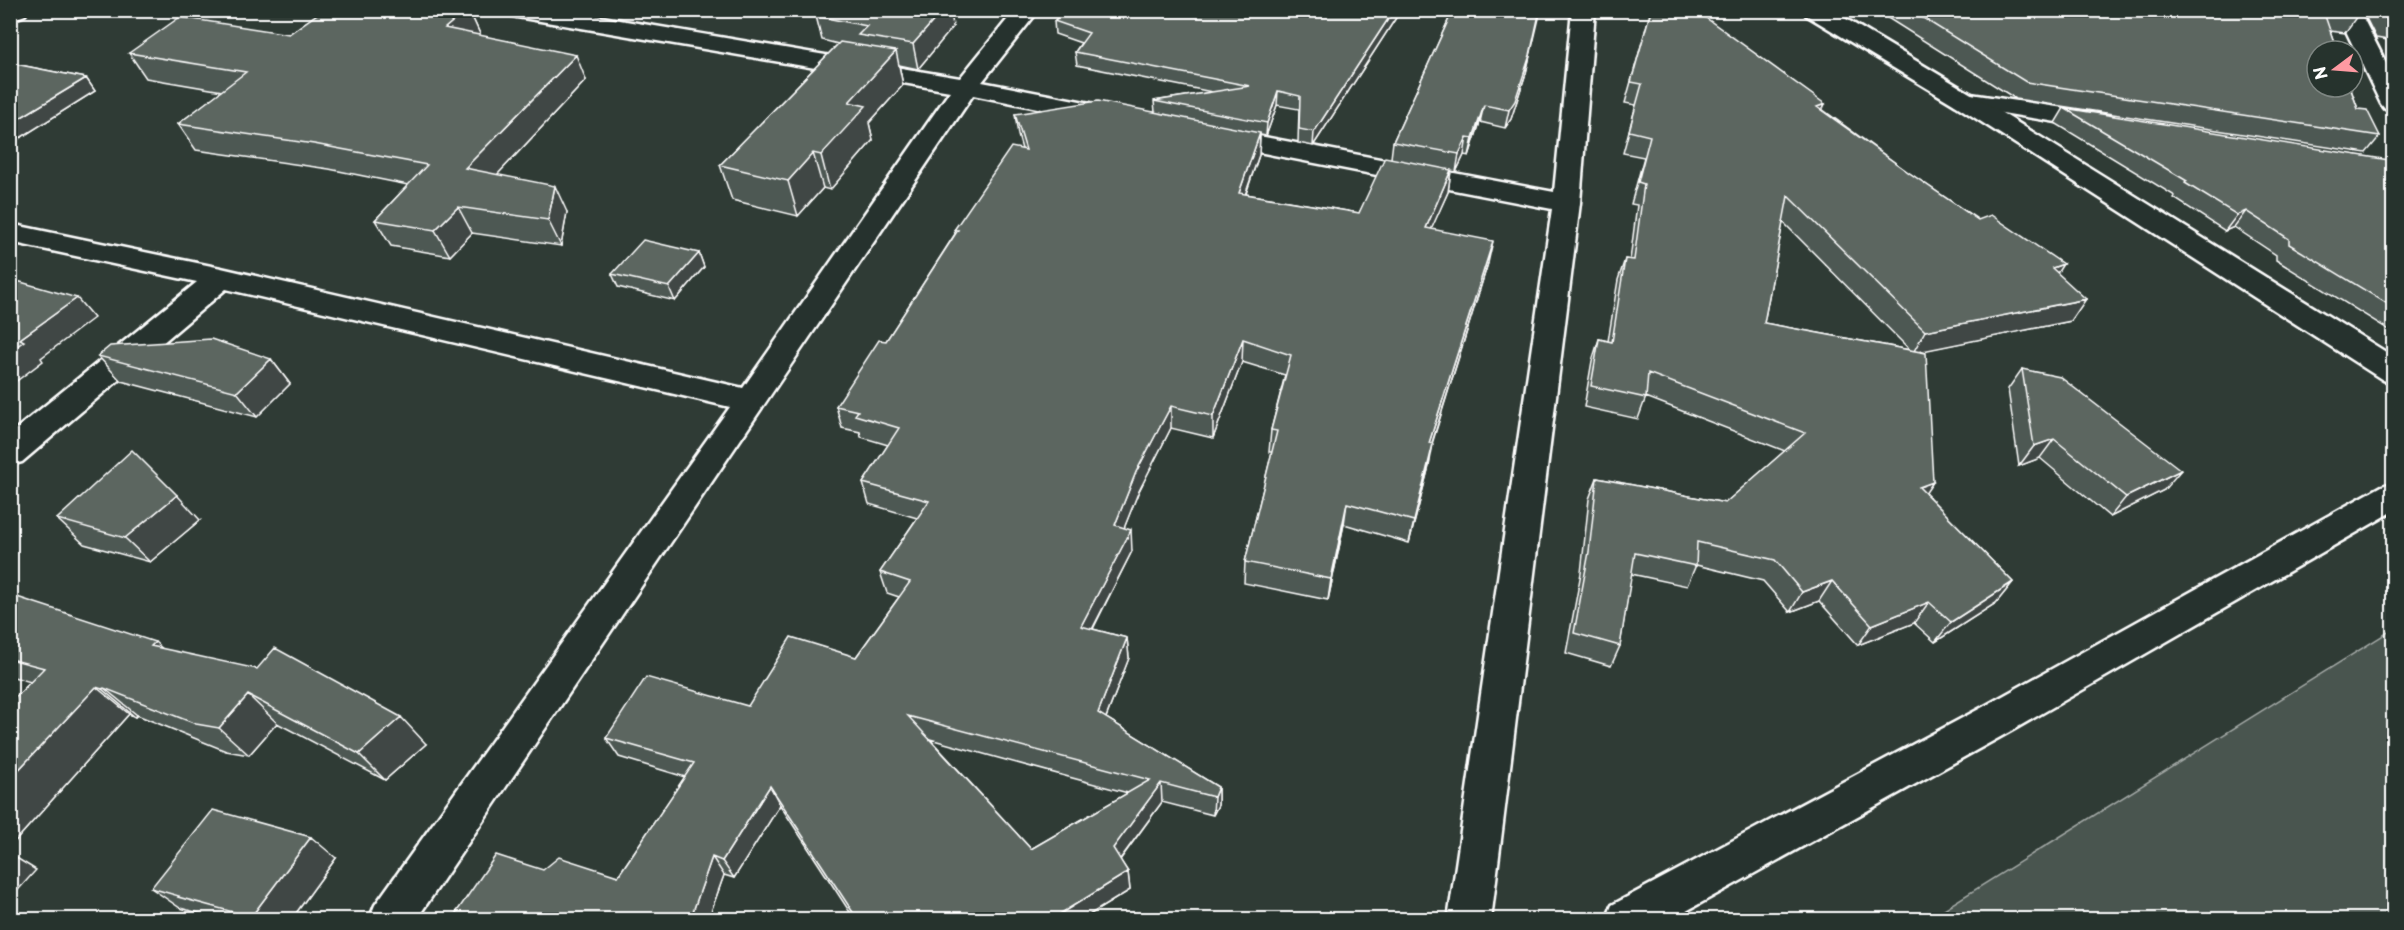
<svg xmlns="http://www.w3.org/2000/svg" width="2404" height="930" font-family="'Playpen Sans',sans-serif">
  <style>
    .green { fill: #4a544f; stroke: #a4aaa7; stroke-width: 1.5 }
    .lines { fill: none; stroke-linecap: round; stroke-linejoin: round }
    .street-casing { stroke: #fff; stroke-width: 5 }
    .secondary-casing { stroke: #fff; stroke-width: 5 }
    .street { fill: #26332d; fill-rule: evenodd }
    .secondary { fill: #26332d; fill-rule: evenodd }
    .wall { fill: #4e5853; stroke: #fff; stroke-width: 1.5; fill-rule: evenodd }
    .shaded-wall { fill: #404744; stroke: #fff; stroke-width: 1.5 }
    .building { fill: #5b6661; stroke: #fff; stroke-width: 1.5; fill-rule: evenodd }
  </style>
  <rect width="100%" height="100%" fill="#2f3b35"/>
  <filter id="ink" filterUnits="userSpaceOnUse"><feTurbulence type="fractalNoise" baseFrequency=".0167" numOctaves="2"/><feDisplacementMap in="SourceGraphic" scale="12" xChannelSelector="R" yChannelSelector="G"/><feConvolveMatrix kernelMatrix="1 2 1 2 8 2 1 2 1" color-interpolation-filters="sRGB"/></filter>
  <g filter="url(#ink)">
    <path class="green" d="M2393 629V919H1928Z"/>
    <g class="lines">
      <g class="street-casing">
        <path id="street" d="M10 10H28L25 15 10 21Z
          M506 10H561L960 78 1015 10H1039L982 82 1111 107 1120 110 1124 115 1120 120 1111 123 973 95 416 920H369L375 905 730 407 226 289 22 462 10 465V434L197 282 10 242V224L221 268 743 388 950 91 517 17 509 15Z
          M1572 10H1595L1580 203 1491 920H1448L1552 209 1217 144 1208 141 1204 136 1208 131 1217 128 1554 192Z
          M2336 10H2359L2394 79V111L2385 109 2381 104Z
          M1964 93 2104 114 2113 117 2117 122 2113 127 2104 130 1955 105 1952 100 1955 95Z
          M2394 482V511L2011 731 1670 920H1606L1612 905 1983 707 2382 486Z"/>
      </g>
      <g class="secondary-casing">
        <path id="secondary" d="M1803 10H1831L1973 95 2394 357V383L2383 380 1955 105 1806 15Z"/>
      </g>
      <use href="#street" class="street"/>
      <use href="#secondary" class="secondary"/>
    </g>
    <path class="wall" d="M323 10H469L480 34 478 35 586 80 497 175 567 212 561 246 472 233 450 256 391 246 375 220 408 185 329 169 196 150 178 124 222 91 146 78 129 53 289 34Z
      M1065 10H1401L1313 146 1298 143 1299 109 1277 105 1266 136 1260 135 1259 155 1246 194 1359 213 1391 158 1393 142 1453 10H1541L1526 73 1511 119 1505 128 1480 122 1469 156 1464 155 1456 172 1451 171 1448 192 1431 229 1488 263 1432 444 1429 466 1409 543 1344 524 1328 600 1244 583 1245 562 1272 452H1269L1271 430 1285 375 1242 362 1213 438 1171 428 1138 493 1124 528 1132 551 1093 629 1127 638 1129 658 1106 718 1218 787V805L1213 815 1162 802 1120 860 1128 872 1130 890 1081 920H855L780 805 734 878 724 875 708 920 543 870 618 876 685 777 619 757 606 738 748 706 856 657 899 597 887 593 880 572 917 518 869 504 863 483 888 445 861 437 860 432 842 428 836 406 886 341 955 234 954 230 1022 149 1018 135 1015 114 1155 112 1154 101 1212 92 1077 65 1075 52 1081 43 1055 34 1054 21ZM930 739 1002 759 1128 793 1031 849Z
      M1651 10 1823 110 1908 172 2057 273 2071 321 1920 351 1933 482 1925 493 2013 582 1996 603 1935 642 1914 623 1858 645 1819 601 1790 612 1763 581 1696 565 1687 586 1631 574 1620 646 1611 666 1566 653 1581 573 1589 499 1597 478 1725 503 1785 451 1646 397 1638 419 1584 407 1592 361 1599 339 1608 341 1618 280 1625 259 1630 260 1637 205 1631 204 1644 157 1623 153 1636 105 1625 103ZM1783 222 1910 350 1764 323Z
      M1875 10H2354L2357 16 2345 33 2330 31 2358 109 2380 136 2366 153 2016 99Z
      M2371 10H2394V41L2376 38 2366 18Z
      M816 16 953 27 918 69 899 65 903 85 869 123 873 140 830 190 823 188 798 216 732 200 720 165 838 44 822 40Z
      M10 63 86 78 95 91 17 140 10 138Z
      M2064 108 2394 168V333L2276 260V255L2234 227 2225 231 2174 198 2175 196 2055 123Z
      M699 253 704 267 675 301 618 287 612 274Z
      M98 356 271 359 290 384 257 417 121 381Z
      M2022 369 2164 490 2110 517 2040 458 2019 466 2008 389Z
      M57 519 200 520 150 562 84 544Z
      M10 599 162 649 426 744 385 780 277 723 249 755 226 751 137 715 135 717 129 714 10 847V703L31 682 10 676Z
      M336 858 291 920H216L207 917 202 914 180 908 151 888Z"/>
    <path class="shaded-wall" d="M466 10H469L480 34 457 53 445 28Z
      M943 10H951L953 27 918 69 913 44Z
      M1394 10H1401L1313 146 1314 132Z
      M1540 10 1526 73 1511 119 1505 128 1509 110Z
      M896 51 903 85 869 123 873 140 830 190 821 155 849 102Z
      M576 55 586 80 479 194 465 168Z
      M86 78 95 91 17 140 10 132V124Z
      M1278 91 1277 105 1266 136 1267 123Z
      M1825 104 1816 125 1817 107Z
      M1484 105 1480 122 1469 156 1473 138Z
      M1260 133 1259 155 1238 215 1239 193Z
      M1467 137 1464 155 1456 172 1459 154Z
      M813 153 823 188 798 216 788 181Z
      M1451 170 1448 192 1422 250 1426 228Z
      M555 186 567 212 561 246 548 220Z
      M458 207 472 233 450 256 435 230Z
      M2246 211 2234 227 2225 231 2237 215Z
      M1493 241 1488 263 1425 465 1429 443Z
      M699 253 704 267 675 301 669 287Z
      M2063 264 2049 286 2052 268Z
      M77 298 94 318 41 358 43 361 10 386V351L20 339Z
      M2086 299 2071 321 1913 353 1925 331Z
      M1243 339 1242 362 1213 438V416Z
      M271 359 290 384 257 417 237 392Z
      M1171 406V428L1138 493 1117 546 1115 525 1136 472Z
      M2054 439 2040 458 2019 466 2034 446Z
      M1433 444 1429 466 1409 543 1414 521Z
      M2181 470 2164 490 2110 517 2126 497Z
      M1933 482 1919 503V487Z
      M177 495 200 520 150 562 125 538Z
      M1347 503 1344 524 1328 600 1331 579Z
      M1131 530 1132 551 1083 647 1081 626Z
      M1832 581 1819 601 1790 612 1802 592Z
      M2013 582 1996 603 1935 642 1951 622Z
      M1929 602 1914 623 1858 645 1872 625Z
      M1127 638 1129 658 1100 733 1098 713Z
      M155 642 186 670 151 646Z
      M96 687 129 714 10 847V779Z
      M104 688 137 715 135 717 102 689Z
      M248 695 277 723 249 755 219 728Z
      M401 717 426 744 385 780 359 754Z
      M1161 783 1162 802 1115 866 1113 848Z
      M770 786 780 805 734 878 722 861Z
      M1218 787V805L1213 815 1214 797Z
      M311 837 336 858 291 920H255L251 917Z
      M10 854 36 870 10 899Z
      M712 857 724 875 708 920H690Z
      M1128 872 1130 890 1081 920H1050Z"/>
    <path class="building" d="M323 10H466L445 28 576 55 465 168 555 186 548 220 458 207 435 230 375 220 427 165 314 144 178 124 246 72 129 53 180 17 289 34Z
      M821 10H943L913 44 858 35 867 26 816 16Z
      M1065 10H1394L1314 132 1299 129 1300 96 1278 91 1267 123 1154 101 1250 86 1075 52 1089 33 1054 21Z
      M1453 10H1540L1530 55 1515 101 1509 110 1484 105 1473 138 1467 137 1459 154 1393 142Z
      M1651 10H1695L1825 104 1817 107 1908 172 1978 220 1991 215 2063 264 2052 268 2086 299 1925 331 1788 196 1764 323 1926 353 1933 482 1919 487 2013 582 1951 622 1929 602 1872 625 1832 581 1802 592 1775 560 1697 542 1696 566 1635 553 1620 646 1574 633 1589 552 1597 478 1725 503 1805 433 1648 373 1646 398 1591 386 1599 339 1612 342 1625 259 1634 260 1644 184 1638 182 1650 136 1629 131 1642 84 1631 82Z
      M1910 10H2323L2337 51H2317V87H2350L2358 109 2367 110 2380 136 2026 82Z
      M2323 10H2354L2357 16Z
      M2383 10H2394V22L2389 21Z
      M840 42 896 51 849 102 866 106 821 155 813 153 788 181 720 165Z
      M10 63 86 78 10 124Z
      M1098 101 1260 133 1239 193 1359 213 1385 157 1451 170 1426 228 1493 241 1429 443 1433 444 1414 521 1347 503 1331 579 1245 562 1277 431 1271 430 1291 355 1243 339 1213 416 1171 406 1136 472 1115 525 1131 530 1081 626 1127 638 1098 713 1218 787 1214 797 1161 783 1113 848 1128 872 1050 920H858L770 786 722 861 712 857 690 920H451L496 855 543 870 559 857 618 876 694 763 606 738 646 677 748 706 791 637 856 657 910 582 880 572 929 501 863 483 899 428 855 415 858 411 836 406 879 340 886 341 958 230H954L1011 147 1026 150 1015 114ZM908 716 1150 780 1031 849Z
      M2064 108 2389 160 2394 168V308L2289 244V239L2246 211 2237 215 2185 183 2187 181Z
      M643 240 699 253 669 287 612 274Z
      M10 279 77 298 20 339 24 341 10 351Z
      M211 339 271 359 237 392 98 356 110 346Z
      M2022 369 2060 377 2181 470 2126 497 2054 439 2034 446Z
      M132 450 177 495 125 538 57 519Z
      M14 596 155 642 151 646 257 669 275 648 401 717 359 754 248 695 219 728 196 724 104 688 102 689 96 687 10 779V703L44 668 10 659V599Z
      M213 810 311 837 251 917 178 897 179 896 151 888Z"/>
  </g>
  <rect width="2404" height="930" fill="none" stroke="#26332d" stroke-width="36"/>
  <rect x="18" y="18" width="2368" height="894" fill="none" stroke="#fff" stroke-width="2" filter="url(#ink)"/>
  <g transform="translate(2335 69) rotate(254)"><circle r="28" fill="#26332d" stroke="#7d8581" stroke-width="1.5"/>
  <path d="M0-4.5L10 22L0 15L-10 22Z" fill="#ff9aa2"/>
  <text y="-9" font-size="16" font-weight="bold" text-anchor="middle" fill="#ffffff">N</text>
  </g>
</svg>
